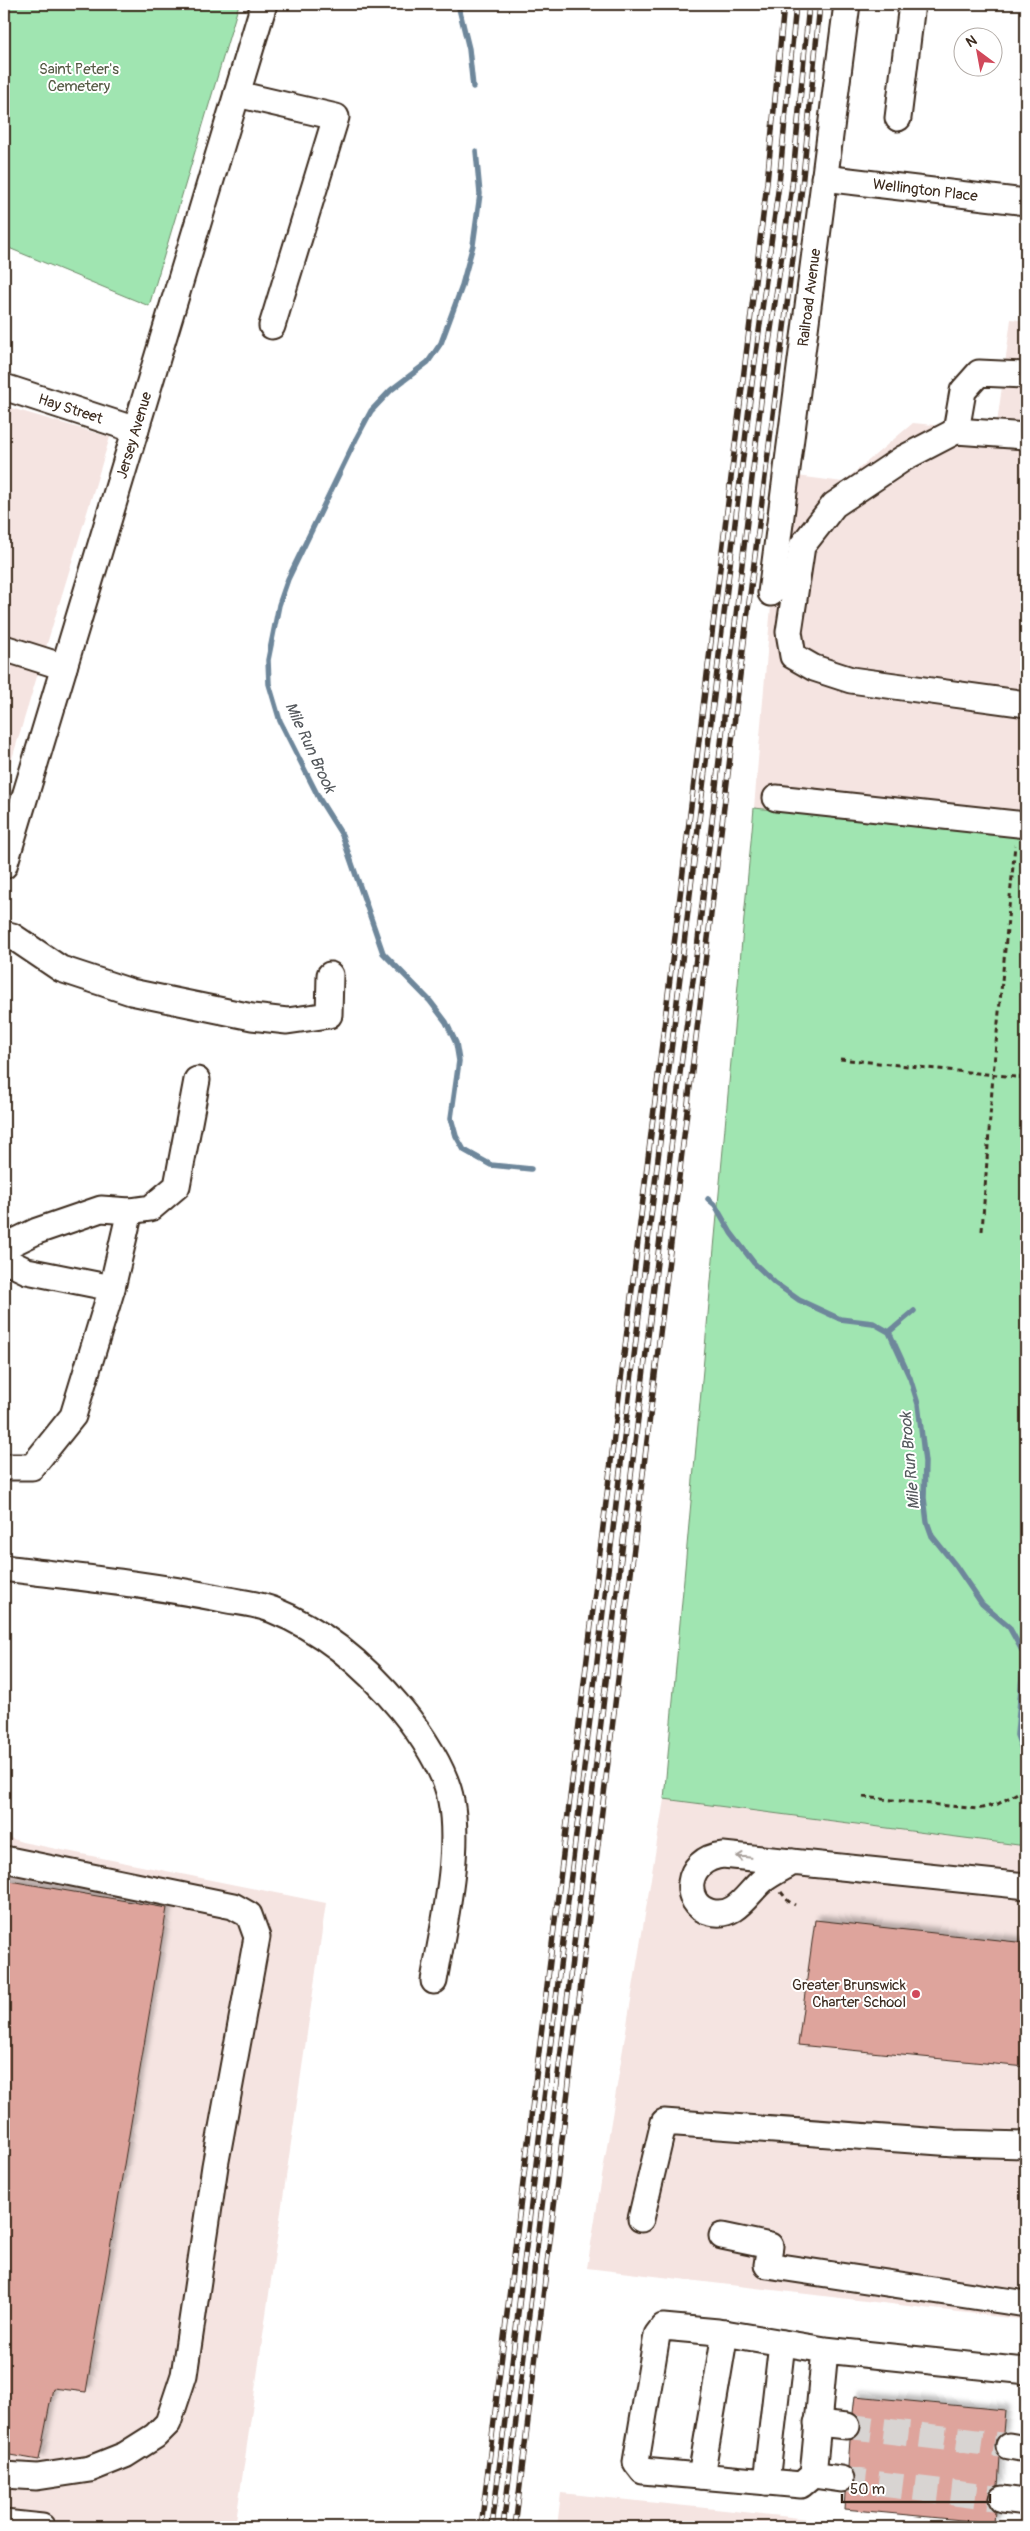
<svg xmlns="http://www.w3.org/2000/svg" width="1030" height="2531" font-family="Pangolin,sans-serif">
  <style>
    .built { fill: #f5e4e1 }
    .green { fill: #a0e5b1; stroke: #6e8868 }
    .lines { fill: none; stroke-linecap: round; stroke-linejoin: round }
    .stream { stroke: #6e879b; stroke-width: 5.5 }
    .building { fill: #dea49c; stroke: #3b2a1e; filter: url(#shadow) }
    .minor-tunnel { stroke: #d8d4d2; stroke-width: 25; stroke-dasharray: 25 12; stroke-linecap: butt }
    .minor-casing { stroke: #3b2a1e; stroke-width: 29 }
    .path { stroke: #3b2a1e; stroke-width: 3; stroke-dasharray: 5 4; stroke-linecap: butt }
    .minor { stroke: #fff; stroke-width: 25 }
    .rail-casing { stroke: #3b2a1e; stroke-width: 5.5 }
    .rail { stroke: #fff; stroke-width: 4; stroke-dasharray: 11; stroke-linecap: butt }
    .oneway { stroke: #a79f9a }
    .poi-dot { fill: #d1495b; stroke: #fff; stroke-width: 2 }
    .labels { text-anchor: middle; stroke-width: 4; stroke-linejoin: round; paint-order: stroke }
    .park-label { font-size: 15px; fill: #545943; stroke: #fff }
    .street-label { font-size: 15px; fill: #3b2a1e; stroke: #fff }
    .poi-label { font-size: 15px; fill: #3b2a1e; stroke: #fff; text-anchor: end }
    .water-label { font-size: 16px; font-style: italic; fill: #54585c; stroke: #fff }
  </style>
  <defs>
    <filter id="shadow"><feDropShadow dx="4.5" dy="-4.5" stdDeviation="2.5" flood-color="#0004"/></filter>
  </defs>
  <rect width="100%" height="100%" fill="#fff"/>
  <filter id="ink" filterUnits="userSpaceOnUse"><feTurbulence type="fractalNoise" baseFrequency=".02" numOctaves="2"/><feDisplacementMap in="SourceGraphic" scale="10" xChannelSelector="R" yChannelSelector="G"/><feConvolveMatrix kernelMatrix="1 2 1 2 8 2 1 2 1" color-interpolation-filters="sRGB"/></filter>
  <g filter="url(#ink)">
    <path class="built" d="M1011 319 1026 321V835L754 808 782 474 843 482 913 423 996 431Z
      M4 406 110 437 4 785Z
      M664 1799 1026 1846V2320L587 2268Z
      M4 1836 22 1842 326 1903 235 2527H4Z
      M561 2493 886 2527H557Z"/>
    <path class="green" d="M4 4H239L149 306 4 246Z
      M754 808 1026 835V1846L664 1799Z"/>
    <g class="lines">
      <path class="stream" d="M458 4 469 49 473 87
        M476 151 480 194 473 245 461 289 441 343 428 362 391 390 371 411 356 439 288 579 279 605 268 660 269 684 280 721 320 800 342 835 383 953 430 1001 446 1022 456 1043 459 1061 451 1118 456 1136 464 1150 491 1165 531 1169
        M708 1199 715 1205 731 1233 754 1263 775 1283 799 1300 840 1319 873 1323 889 1332 910 1378 918 1404 925 1462 924 1498 927 1522 932 1536 956 1566 982 1604 1009 1627 1024 1654 1017 1735 1026 1761
        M889 1332 914 1311"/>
    </g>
    <path class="building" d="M4 1880 167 1908 86 2392 53 2388 39 2460 4 2454Z
      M815 1920 1026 1943V2067L798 2045Z
      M855 2396 1005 2410 1003 2433 995 2444 996 2451 1000 2457 998 2486 991 2490 988 2498 989 2505 995 2511 994 2523 844 2509 845 2493 852 2488 855 2481 854 2473 848 2467 850 2440 858 2435 861 2427 860 2420 853 2413Z"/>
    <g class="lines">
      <path class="minor-tunnel" d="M847 2426 1009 2446
        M841 2479 1002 2499"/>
      <g class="minor-casing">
        <g id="minor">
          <path d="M237 94 336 117 272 326"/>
          <path d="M898 118 912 4"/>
          <path id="s1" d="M824 178 1026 202"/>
          <path id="s2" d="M4 387 136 430"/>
          <path d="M956 431 963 391 979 373 1026 375"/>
          <path d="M1026 436 956 431 904 458 834 505 802 546 789 632 793 656 814 668 851 680 1026 704"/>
          <path id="s3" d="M771 593 847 4"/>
          <path d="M4 648 64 667"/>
          <path d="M776 798 1026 825"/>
          <path id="s4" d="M4 866 264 4"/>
          <path d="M4 934 12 936 61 969 131 992 252 1017 287 1021 329 1015 330 975"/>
          <path d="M4 1247 37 1231 101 1209 130 1211 151 1208 177 1186 197 1080"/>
          <path d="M4 1260 27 1271 112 1288 73 1416 32 1467H4"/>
          <path d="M112 1288 130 1211"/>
          <path d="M4 1568C75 1577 147 1584 218 1598 235 1602 256 1603 273 1610 323 1630 367 1668 401 1709 420 1732 446 1771 451 1801 461 1855 443 1927 434 1981"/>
          <path d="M4 1859 233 1906 249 1915 257 1937 215 2166 184 2375 168 2423 155 2436 125 2455 90 2469 37 2477 4 2475"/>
          <path d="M793 1862C783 1868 772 1873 763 1880 747 1893 736 1919 710 1912 682 1905 683 1859 723 1855L1026 1886"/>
          <path d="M641 2219 664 2122 954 2143 1026 2145"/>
          <path d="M722 2236 770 2246 767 2265 1026 2304"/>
          <path d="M825 2350 813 2475 801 2485 643 2471 636 2462 657 2335 663 2327 718 2332 825 2350 1026 2371"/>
          <path d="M817 2423 847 2426"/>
          <path d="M1009 2446 1026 2449"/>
          <path d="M813 2475 841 2479"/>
          <path d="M701 2476 725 2333"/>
          <path d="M766 2482 782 2343"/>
          <path d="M1002 2499 1026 2502"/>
          <path d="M4 2523 42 2527"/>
        </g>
      </g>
      <path class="path" d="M840 1059 1026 1078
        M982 1231 993 1075 1015 845
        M863 1797 978 1809 998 1804 1026 1788
        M781 1892 788 1901 795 1905"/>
      <use href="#minor" class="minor"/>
      <g class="rail-casing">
        <path id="rail" d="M481 2527 767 183 784 4
          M492 2527 752 383 779 184 796 4
          M503 2527 682 1057 695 966 763 384 792 186 809 4
          M515 2527 745 634 802 187 820 4"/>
      </g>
      <use href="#rail" class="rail"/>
    </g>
    <defs><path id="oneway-shaft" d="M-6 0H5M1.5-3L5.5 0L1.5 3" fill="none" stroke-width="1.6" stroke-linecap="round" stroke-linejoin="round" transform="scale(1.25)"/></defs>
    <use class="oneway" href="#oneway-shaft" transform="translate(744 1857) rotate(-174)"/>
  </g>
  <circle class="poi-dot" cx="916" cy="1994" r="5"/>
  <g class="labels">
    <g class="park-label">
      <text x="79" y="74">Saint Peter's<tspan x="79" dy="17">Cemetery</tspan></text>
    </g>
    <g class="street-label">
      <text dy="5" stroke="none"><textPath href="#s1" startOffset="102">Wellington Place</textPath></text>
      <text dy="5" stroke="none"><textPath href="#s3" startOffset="298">Railroad Avenue</textPath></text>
      <text dy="5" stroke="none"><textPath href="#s2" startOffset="70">Hay Street</textPath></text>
      <text dy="5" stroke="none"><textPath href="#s4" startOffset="450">Jersey Avenue</textPath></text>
    </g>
    <g class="poi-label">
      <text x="906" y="1990">Greater Brunswick<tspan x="906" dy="17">Charter School</tspan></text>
    </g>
    <g class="water-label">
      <text transform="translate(311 747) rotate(65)" y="6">Mile Run Brook</text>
      <text transform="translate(909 1461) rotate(-95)" y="6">Mile Run Brook</text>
    </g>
  </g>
  <rect width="1030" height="2531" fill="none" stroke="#fff" stroke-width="20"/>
  <rect x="10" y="10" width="1010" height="2511" fill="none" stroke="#3b2a1e" stroke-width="2" filter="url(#ink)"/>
  <g transform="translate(978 52) rotate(328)"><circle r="24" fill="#ffffff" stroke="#b1aaa5"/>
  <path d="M0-4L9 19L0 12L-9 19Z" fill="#d1495b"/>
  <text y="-8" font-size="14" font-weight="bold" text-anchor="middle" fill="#3b2a1e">N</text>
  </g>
  <path d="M842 2494v8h148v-8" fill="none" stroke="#3b2a1e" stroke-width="2.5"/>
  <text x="850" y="2494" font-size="15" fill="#3b2a1e" stroke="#ffffff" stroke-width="4" paint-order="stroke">50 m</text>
</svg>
